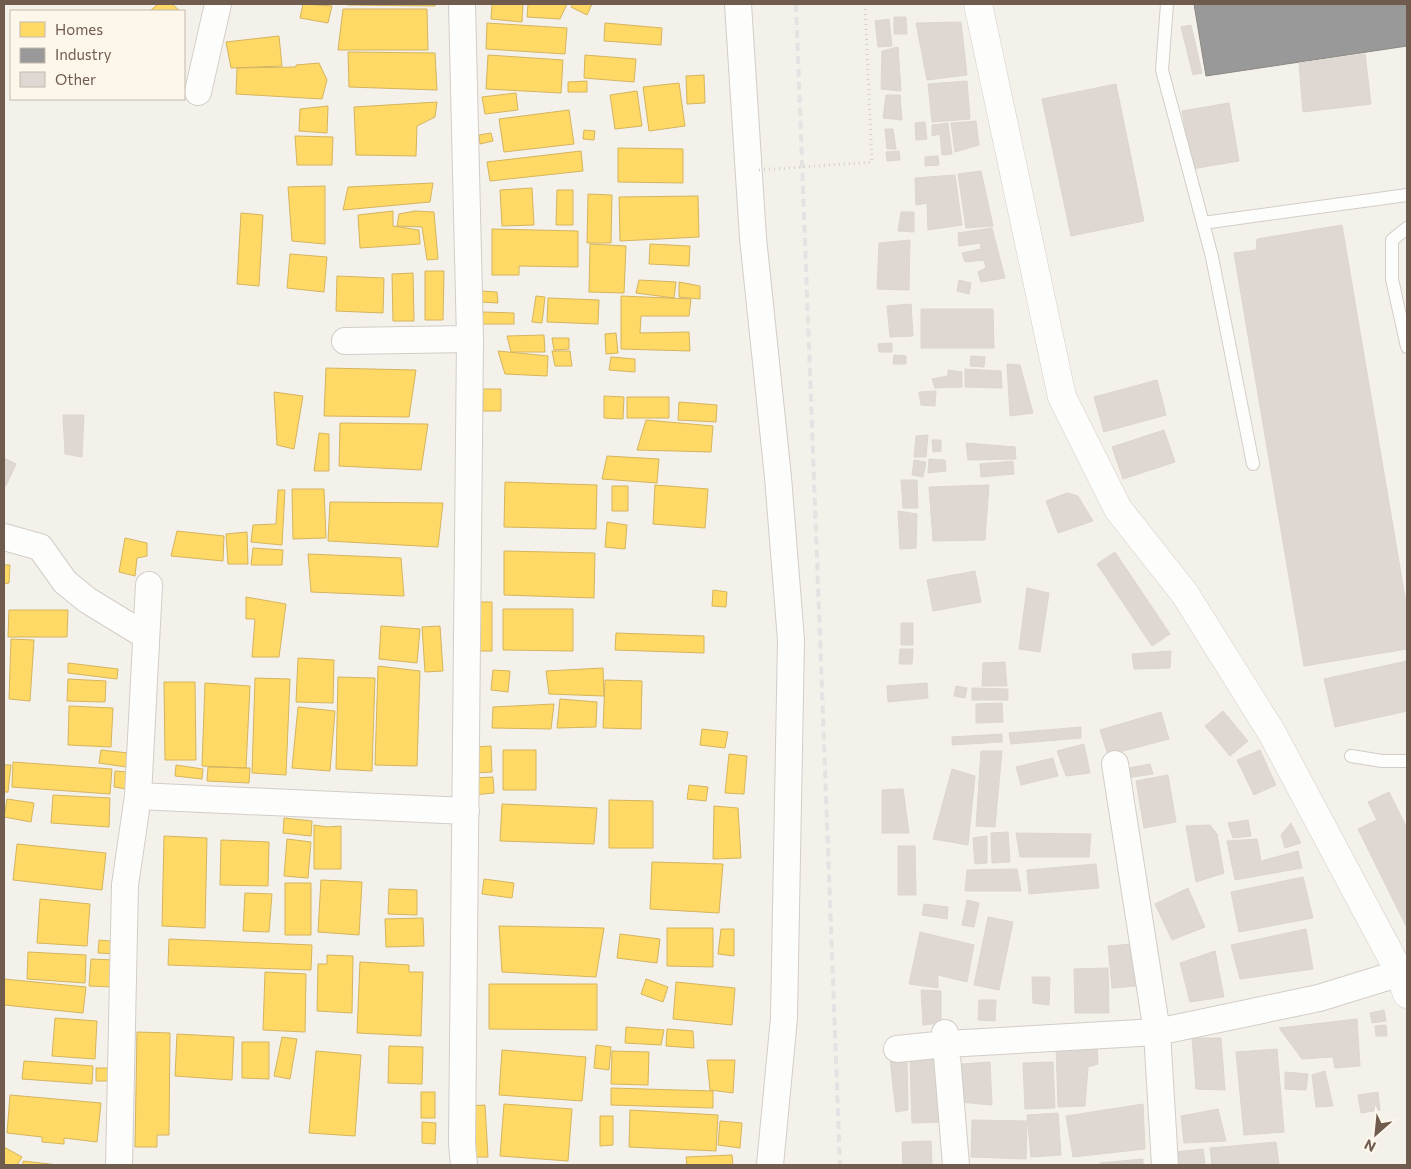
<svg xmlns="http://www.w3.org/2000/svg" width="1411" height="1169" font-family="Commissioner,sans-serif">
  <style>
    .homes { fill: #ffd966; stroke: #d4b45f }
    .industry { fill: #999; stroke: #8c8782 }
    .building { fill: #dfd8d2; stroke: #dcd6cd }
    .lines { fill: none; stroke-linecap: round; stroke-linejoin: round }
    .service-casing { stroke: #d2cdc7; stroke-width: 14 }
    .minor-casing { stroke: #d2cdc7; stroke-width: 28 }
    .tertiary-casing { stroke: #d2cdc7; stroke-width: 29 }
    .path { stroke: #d6d0cb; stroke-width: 3; stroke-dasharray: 1 4; stroke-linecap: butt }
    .service { stroke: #fdfdfc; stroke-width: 12 }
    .minor { stroke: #fdfdfc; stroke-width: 26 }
    .tertiary { stroke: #fdfdfc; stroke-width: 28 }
    .rail { stroke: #e4e2e3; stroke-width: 4; stroke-dasharray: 8 5; stroke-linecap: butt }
    .path-bridge { stroke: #d6d0cb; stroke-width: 3; stroke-dasharray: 1 4; stroke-linecap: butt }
  </style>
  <rect width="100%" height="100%" fill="#f4f1ea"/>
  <path class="homes" d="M158 4H172L180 11H152L151 10Z
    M303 4 332 6 328 23 300 18Z
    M347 4H435V6L347 5Z
    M492 4H523L522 22 491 19Z
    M528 4H567L560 19 527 17Z
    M573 4H592L587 15 571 7Z
    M343 9H427L428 50H338Z
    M487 23 567 28 565 54 486 49Z
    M605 23 662 28 661 45 604 41Z
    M279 36 282 66 231 68 226 42Z
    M348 52 435 53 437 90 349 87Z
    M488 55 563 60 561 93 486 89Z
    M585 55 636 59 634 82 584 78Z
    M319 63 327 80 322 99 236 94 237 68 296 67V65Z
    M704 75 705 103 687 104 686 76Z
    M587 81V92H568V82Z
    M679 83 685 126 649 131 643 87Z
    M637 91 642 126 615 129 610 95Z
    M516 93 518 110 485 114 482 97Z
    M437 102 435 117 417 126 416 156 356 155 354 107Z
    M328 106 327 133 299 131 300 109Z
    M569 110 574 144 504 152 499 119Z
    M584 130 595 131 594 140 583 139Z
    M491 133 493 141 480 144 479 135Z
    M295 136 333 137 332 165H297Z
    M618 148 683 149V183L618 182Z
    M581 151 583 171 490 181 487 162Z
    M433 183 430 202 343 210 348 187Z
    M325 186V244L292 241 288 187Z
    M532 188 534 225 502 226 500 190Z
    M557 190H573V225H556Z
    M588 194 612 195 611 243H587Z
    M698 196 699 237 620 241 619 197Z
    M393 211V226L419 230 420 244 360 248 358 215Z
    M415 211 434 212 438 259 427 260 422 227 397 226 399 214Z
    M241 213 263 215 259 286 237 284Z
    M492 229 578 231V267L519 266V275H492Z
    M590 244 626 246 624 293 589 292Z
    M650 244 690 246 689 266 649 264Z
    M290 254 327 257 324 292 287 288Z
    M425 271H444L443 320H425Z
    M413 273 414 321H393L392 274Z
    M337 276 384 278 383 313 336 311Z
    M639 280 676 282 674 298 636 293Z
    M679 282 700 286V299L679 297Z
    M480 291 497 292 498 303 480 302Z
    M536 296 545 297 542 323 532 322Z
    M621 296 691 299 689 316H641L640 333 689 332 690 351 621 349Z
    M548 298 599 300 598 324 547 322Z
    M483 312 514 313V324H482Z
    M616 333 618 353 606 354 605 334Z
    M544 335 545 352H511L507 336Z
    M552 338H569V349L554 350Z
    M498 351 548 356 547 376 505 374Z
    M552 351H570L572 366H555Z
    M611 357 635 359V372L609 370Z
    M326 368 416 370 409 417 324 416Z
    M483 389H501V411H483Z
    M274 392 303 396 294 449 277 445Z
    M604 396 624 397 623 419 604 418Z
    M627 397H669V418H627Z
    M679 402 717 405 716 422 678 420Z
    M646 420 713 426 711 452 637 450Z
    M340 423 428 424 421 470 339 466Z
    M319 433 329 434V471H314Z
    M607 456 659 459 657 483 602 479Z
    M505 482 597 485 596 529 504 527Z
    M655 485 708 489 705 528 653 524Z
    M612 486H628V511H612Z
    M292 489H324L326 538 293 539Z
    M278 490H285L282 545 251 542 253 525 276 524Z
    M330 502 443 503 438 547 328 541Z
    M607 522 627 525 625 549 605 547Z
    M177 531 224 536 223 561 171 556Z
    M247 532 248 564H228L226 534Z
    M125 538 147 543V556L137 558 135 576 119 572Z
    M253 548 283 550 282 565H251Z
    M504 551 595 553 594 598 504 595Z
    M308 554 401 558 404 596 311 592Z
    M4 565H10L9 583 4 584Z
    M713 590 727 592 726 607 712 606Z
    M246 597 286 604 279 657H252L255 619H246Z
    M476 602H492V651H476Z
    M503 609H573V651L503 650Z
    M9 610H68L67 637H8Z
    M381 626 420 629 417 663 379 659Z
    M440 626 443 671 425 672 422 627Z
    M616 633 704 636V653L615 650Z
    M11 639 34 640 30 701 9 699Z
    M298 658 334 660 333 703 296 702Z
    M68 663 118 669 117 679 68 673Z
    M378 666 420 671 417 766 375 765Z
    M603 668 604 696 549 694 546 671Z
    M493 670 510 671 508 692 491 690Z
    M338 677 375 678 372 771 336 769Z
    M255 678 290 679 286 775 252 773Z
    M68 679 106 681 105 702 67 701Z
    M605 680 642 681 641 729 603 728Z
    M164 682H195L196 760H165Z
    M205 683 250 686 246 768 202 766Z
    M560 699 597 702 596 727 557 728Z
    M554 704 551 729 492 728 493 707Z
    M69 706 113 708 111 747 68 745Z
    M298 707 335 711 330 771 292 768Z
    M702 729 728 732 725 748 700 745Z
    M491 746 492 772 473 773 472 747Z
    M101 750 128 753 126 767 99 763Z
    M503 750H536V790H503Z
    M729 754 747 756 744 794 725 793Z
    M13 762 112 769 110 794 12 787Z
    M4 765H11L8 792H4Z
    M176 765 203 769 202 779 175 776Z
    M208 767 250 768 249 783 207 781Z
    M115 771 127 772 126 789 114 787Z
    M493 777 494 793 473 795 472 778Z
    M689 785 708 787 706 801 687 799Z
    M53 795 110 798 109 827 51 823Z
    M7 799 34 803 31 822 4 817Z
    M609 800 653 801V848H609Z
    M502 804 597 808 594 844 500 841Z
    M714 806 738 808 741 858 713 859Z
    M284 818 312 821 311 836 283 833Z
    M314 825 327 827 341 826V869H314Z
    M164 836 207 838 205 928 162 926Z
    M287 839 311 842 308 878 284 876Z
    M221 840 269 842 268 886 220 885Z
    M17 844 106 853 102 890 13 880Z
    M652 862 723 864 719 913 650 909Z
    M484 879 514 883 512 898 482 894Z
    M321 880 362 882 359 935 318 932Z
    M285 883H311V935H285Z
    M389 889 417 890V915L388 914Z
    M245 893 272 894 269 932 243 931Z
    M40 899 90 904 87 946 37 943Z
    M423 918 424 946 386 947 385 919Z
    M499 926 604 928 596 977 502 972Z
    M667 928H713V967L667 966Z
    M721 929H734V956L718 954Z
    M620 934 660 939 657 963 617 958Z
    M169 939 312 945 311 970 168 965Z
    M99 940 120 942 119 954 98 953Z
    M28 952 86 955 85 983 27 979Z
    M327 955 353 956 352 1013 317 1011 318 964H327Z
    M91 959 114 960 113 987 89 986Z
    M360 962 409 965V972H423L421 1036 357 1033Z
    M265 972 306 974 305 1032 263 1030Z
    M4 979 86 987 83 1013 4 1005Z
    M646 979 668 987 663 1002 641 994Z
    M676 982 735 988 732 1025 673 1019Z
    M489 984H597V1030L489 1029Z
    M55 1018 97 1021 95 1059 52 1056Z
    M626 1027 664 1030 661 1045 625 1043Z
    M667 1029 693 1031 694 1048 666 1046Z
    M137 1032 170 1033 169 1135H157V1147H135Z
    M177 1034 234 1037 232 1080 175 1076Z
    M282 1037 297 1039 290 1079 274 1076Z
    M242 1042H269V1079L242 1078Z
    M596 1045 611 1047 609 1070 594 1068Z
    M389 1046 423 1047 422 1084 388 1083Z
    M502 1050 586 1057 582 1101 499 1095Z
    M316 1051 361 1055 355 1136 309 1133Z
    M612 1051 649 1052 648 1085 611 1084Z
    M707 1060H735L733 1093 710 1090Z
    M24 1061 93 1066 92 1084 22 1079Z
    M96 1068H114V1081H96Z
    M611 1088 713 1091V1108L611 1105Z
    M421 1092H435V1118H421Z
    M10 1095 101 1103 97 1142 64 1138V1144L42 1142V1137L7 1133Z
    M504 1104 572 1109 568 1161 500 1156Z
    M485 1105 488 1157H470L467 1106Z
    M630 1110 718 1115 716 1151 629 1147Z
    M600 1116H613V1145L600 1146Z
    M720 1121 742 1123 740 1148 718 1145Z
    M422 1122 436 1123 435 1144 422 1143Z
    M4 1147 22 1157 17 1165H4Z
    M732 1155 733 1165H687L686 1157Z
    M23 1161 58 1165H23Z"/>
  <path class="industry" d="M1194 4H1407V46L1206 76Z"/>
  <path class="building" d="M894 17H906L907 34H894Z
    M889 19 892 46 878 47 875 21Z
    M961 22 967 75 927 80 916 23Z
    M1191 25 1202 73 1193 75 1181 27Z
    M898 47 901 91 881 89 882 51Z
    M1365 54 1371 104 1303 112 1299 63Z
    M967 81 970 119 932 122 928 84Z
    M1116 84 1144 221 1071 236 1042 99Z
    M886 95H900L902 120 883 118Z
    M1229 103 1239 161 1192 169 1182 111Z
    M976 121 979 145 955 152 951 123Z
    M925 122 927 139 916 140 915 123Z
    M948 123 952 154 942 155 940 134 932 136V125Z
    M885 129H893L896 149H887Z
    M899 151 900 160 887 161 886 152Z
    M938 156 939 165 925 166V157Z
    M981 171 993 226 966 228 958 174Z
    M955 175 962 225 928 230 927 203 916 205 915 178Z
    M901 212H914V232L898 231Z
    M1342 225 1407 609V649L1304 666 1234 253 1256 250 1257 239Z
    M992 228 1005 278 981 282 978 272 986 268 984 260 965 262 962 253 981 249 980 243 959 246 958 233Z
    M910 240 909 290 877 289 879 243Z
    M959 280 971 283 969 294 957 291Z
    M911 304 913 336 890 337 887 306Z
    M921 309H993L994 348H921Z
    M892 343V352H879L878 344Z
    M894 355 906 356V364H893Z
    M971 356 985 357 984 367 970 366Z
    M1007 364 1020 365 1033 413 1010 416Z
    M965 369 1001 371 1002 388 965 387Z
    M948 370 962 372V387L935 388 932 379 948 376Z
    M1157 380 1166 415 1104 432 1094 397Z
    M936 391 935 406 921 405 919 392Z
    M63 415H84L82 457 65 454Z
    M1164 430 1175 462 1123 479 1112 447Z
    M928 435 926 457H914L916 436Z
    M932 440H941V451L933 452Z
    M966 443 1015 447 1016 459 968 460Z
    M4 458 16 464 6 486 4 485Z
    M929 459 945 460 946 471 928 473Z
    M914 460 926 462 923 477 912 475Z
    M1013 461 1014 474 981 477 980 464Z
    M901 480H917L918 508H903Z
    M989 485 985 540 933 541 929 487Z
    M1067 493 1078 496 1093 521 1058 533 1046 501Z
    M898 511 917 514 916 548 900 549Z
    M1115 552 1170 634 1152 646 1097 564Z
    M975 571 981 602 933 611 927 580Z
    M1027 588 1049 593 1040 652 1019 649Z
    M901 623H913V645H901Z
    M900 649H913L912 664H899Z
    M1171 651 1170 668 1134 669 1132 654Z
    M1407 661V711L1335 727 1324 679Z
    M1005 662 1007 686H982L983 663Z
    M927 683 928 698 888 702 887 686Z
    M956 686 967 688 965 698 954 696Z
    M972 688 1008 689V700H972Z
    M1002 703 1003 722 976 723V704Z
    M1223 711 1248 741 1230 756 1205 726Z
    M1161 712 1169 739 1108 755 1100 730Z
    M1081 727V738L1011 744 1009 733Z
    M1002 734V742L952 745V737Z
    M1084 744 1090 773 1066 776 1057 751Z
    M1260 750 1276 785 1254 795 1237 760Z
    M981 751H1002L995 827 976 826Z
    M1053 758 1058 776 1021 785 1016 767Z
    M1150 764 1153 774 1126 778 1123 769Z
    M952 769 975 776 968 845 933 839Z
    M1168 775 1176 822 1144 828 1136 781Z
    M903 789 909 833H882V790Z
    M1389 792 1407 828V928L1358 829 1377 820 1368 802Z
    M1248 820 1251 836 1233 838 1228 823Z
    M1291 823 1301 843 1285 848 1281 835Z
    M1210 825 1217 834 1224 873 1196 882 1186 826Z
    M1008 832 1010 862 992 863 991 833Z
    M1016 833 1091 834 1089 857H1020Z
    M987 836V863L975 864 973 838Z
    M1257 839 1261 861 1298 851 1302 868 1235 880 1227 841Z
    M898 846H915L916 895H898Z
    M1096 864 1099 888 1029 894 1027 870Z
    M1017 869 1021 891H965L967 870Z
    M1303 877 1313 918 1239 932 1231 892Z
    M1188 888 1205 927 1172 940 1155 904Z
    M967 900 979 903 974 927 962 925Z
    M924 904 948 907 947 919 922 915Z
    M988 917 1013 922 999 990 974 985Z
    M1306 929 1313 969 1240 979 1231 945Z
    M920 932 974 945 967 982 938 975V988L909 984Z
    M1132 944 1136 986 1112 988 1108 946Z
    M1215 951 1224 997 1190 1002 1180 963Z
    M1108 968 1109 1013H1075L1074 969Z
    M1032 977H1050L1049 1005 1033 1003Z
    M921 990 941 991V1023L923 1025Z
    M979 1000H996L995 1021 978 1020Z
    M1384 1010 1386 1021 1372 1023 1370 1013Z
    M1357 1019 1360 1066 1335 1068 1333 1057 1302 1059 1279 1028Z
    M1386 1025 1387 1036H1376L1375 1026Z
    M1192 1038H1221L1225 1090 1196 1089Z
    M1097 1043 1098 1064 1088 1067 1085 1106 1058 1107 1056 1045Z
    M1277 1049 1284 1132 1244 1135 1236 1052Z
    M907 1057 908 1110 896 1112 890 1059Z
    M943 1059 946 1122 912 1123 910 1060Z
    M990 1062 992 1105 959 1102 962 1064Z
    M1053 1062 1055 1108 1025 1109 1023 1063Z
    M1325 1071 1333 1106 1316 1107 1312 1075Z
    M1285 1072 1308 1074 1306 1090 1285 1089Z
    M1378 1092 1380 1110 1361 1113 1358 1095Z
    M1143 1104 1145 1149 1073 1157 1066 1116Z
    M1218 1109 1226 1141 1184 1143 1181 1116Z
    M1058 1113 1061 1155 1031 1157 1027 1115Z
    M972 1120 1027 1121 1026 1159 971 1157Z
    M931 1141 932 1165H903L902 1142Z
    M1276 1142 1279 1165H1212L1210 1148Z
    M1203 1149 1205 1163 1177 1165 1175 1152Z
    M1143 1159V1165H1100V1163Z"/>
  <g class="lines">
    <g class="service-casing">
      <path id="service" d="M1167 4 1162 70 1212 257 1253 464
        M1203 223 1407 195
        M1407 228 1392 240V279L1407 347
        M1351 756 1382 761H1407"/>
    </g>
    <g class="minor-casing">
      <path id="minor" d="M462 4 470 339 462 1144 464 1165
        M738 4 753 238 778 477 791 640 784 1018 770 1165
        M198 92 218 4
        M345 341 470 339
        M4 537 40 547 65 582 87 600 146 636
        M1115 764 1157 1032 1165 1165
        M138 796 466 811
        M945 1033 946 1044 1157 1032 1319 998 1400 973
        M897 1049 946 1044 956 1165
        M119 1165 125 885 138 796 149 585"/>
    </g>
    <g class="tertiary-casing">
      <path id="tertiary" d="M978 4 1062 397 1118 509 1185 594 1272 733 1400 973 1407 994"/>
    </g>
    <path class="path" d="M865 4 872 162"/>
    <use href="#service" class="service"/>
    <use href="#minor" class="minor"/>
    <use href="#tertiary" class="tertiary"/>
    <path class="rail" d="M796 4 840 1165"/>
    <path class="path-bridge" d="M759 170 872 162"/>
  </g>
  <rect width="1411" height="1169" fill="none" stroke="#6f5c4e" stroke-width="10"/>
  <rect x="10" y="10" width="175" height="90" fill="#fdf7eb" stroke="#c4b9ac"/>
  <rect x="20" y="22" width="25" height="15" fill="#ffd966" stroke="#c4b9ac"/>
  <text x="55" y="35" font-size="15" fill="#6f5c4e">Homes</text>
  <rect x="20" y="48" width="25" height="15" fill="#999999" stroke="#c4b9ac"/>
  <text x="55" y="60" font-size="15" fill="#6f5c4e">Industry</text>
  <rect x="20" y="72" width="25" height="15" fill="#dfd8d2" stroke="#c4b9ac"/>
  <text x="55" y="85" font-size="15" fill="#6f5c4e">Other</text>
  <g transform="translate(1376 1134) rotate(207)" stroke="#fdf7eb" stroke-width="4" paint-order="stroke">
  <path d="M0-4L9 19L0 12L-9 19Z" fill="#6f5c4e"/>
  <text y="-8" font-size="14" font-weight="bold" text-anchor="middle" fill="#6f5c4e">N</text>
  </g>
</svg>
